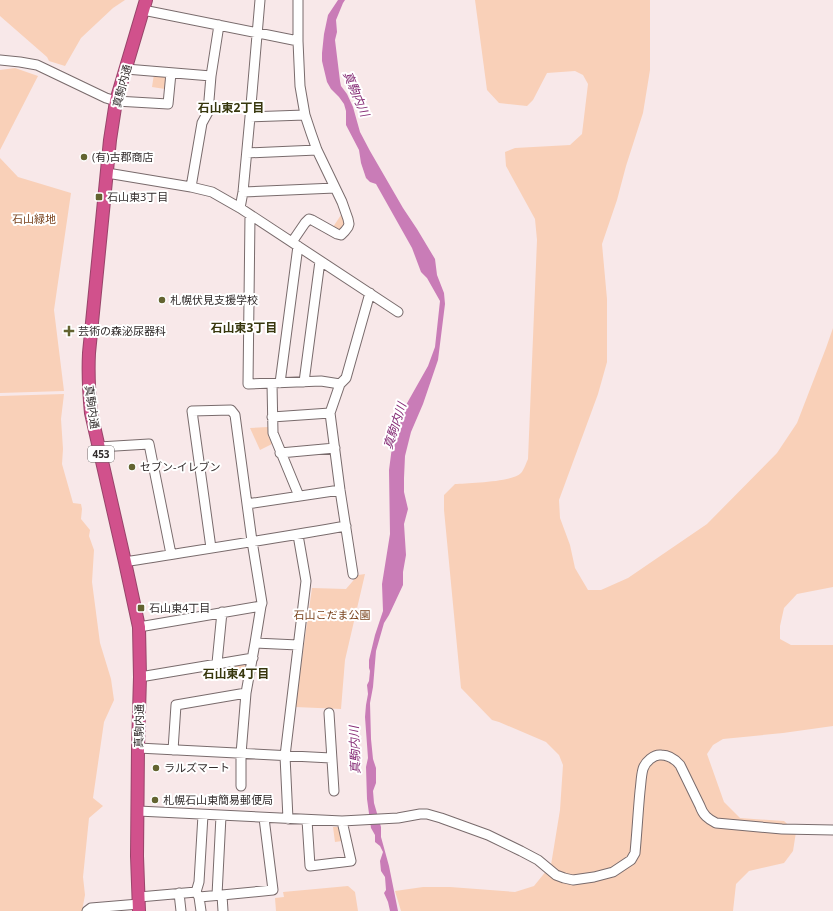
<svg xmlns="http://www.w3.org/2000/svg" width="833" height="911" font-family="'Open Sans','Noto Sans JP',sans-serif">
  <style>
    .green { fill: #f9d0b8 }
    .water { fill: #c97cb7 }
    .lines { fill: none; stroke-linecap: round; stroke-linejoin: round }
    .minor-casing { stroke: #796b6c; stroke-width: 11 }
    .highway-casing { stroke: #99446a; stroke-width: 14 }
    .minor { stroke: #fff; stroke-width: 9 }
    .highway { stroke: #d1518c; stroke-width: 12 }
    .poi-dot { fill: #636330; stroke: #fff; stroke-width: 1.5 }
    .labels { text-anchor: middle; stroke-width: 4; stroke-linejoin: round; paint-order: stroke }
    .shield { fill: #fff; stroke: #706b6b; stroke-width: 1 }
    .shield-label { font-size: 10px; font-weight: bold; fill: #322c2c }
    .street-label { font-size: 11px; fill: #322c2c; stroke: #fff }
    .poi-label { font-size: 11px; fill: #322c2c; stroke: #fff; text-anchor: start }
    .park-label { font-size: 11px; fill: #7a431e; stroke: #fff }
    .water-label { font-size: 12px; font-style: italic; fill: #842974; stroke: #fff }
    .neighbourhood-label { font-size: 12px; font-weight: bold; fill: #37370d; stroke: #fff }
  </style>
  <rect width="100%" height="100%" fill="#f8e8e9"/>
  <path class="green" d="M0 0H125L113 8 81 38 65 66 49 61 47 57 0 16Z
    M475 0H650V70L643 113 626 166 617 200 602 244 607 299V362L598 394 559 500 560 518 570 545 575 568 588 590H601L628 578 707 524 777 453 797 423 826 348 833 328V587L797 594 784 608 780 626V639L791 645H833V726L783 733 723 739 713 745 707 754 724 802 740 818 784 821 796 832 793 851 784 863 749 871 736 884 733 911H401L395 891 423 887H450L515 892 534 886 551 865 560 810 563 765 559 755 546 742 499 722 492 720 461 688 444 510V495L455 484C468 483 513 482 521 473 524 470 526 463 528 459L537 240 535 219 506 166 505 152 515 148 570 145 582 134 588 84 583 75 575 71 547 73 533 100 527 106 499 103 487 90Z
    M15 68 38 76 0 150V70Z
    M154 74 167 75 165 89 152 87Z
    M0 158 18 177 71 193 54 310 64 391 0 393Z
    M341 215 344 221V227L341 230H338L333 227Z
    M64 394 61 419 63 449 62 464 73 503 81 504 82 509 81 519 90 530 89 536 94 550 92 582 100 643 111 679 114 700 104 722 93 798 103 806 89 818 83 877 85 895 82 911H0V396Z
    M268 427V435L272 444 260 450 250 428Z
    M365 574 345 660 341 709 295 707 312 588 346 589 358 575Z
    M248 662 247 672 232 674 231 665Z
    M333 827H338L341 831 342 841 335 842Z
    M348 886 355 892 358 911H276L275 898 284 897 283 892Z"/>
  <path class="water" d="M338 0H345L343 3 336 20 337 32 335 40 340 81 341 86 347 94 353 107 360 132 370 151 403 208 417 229 435 259 437 275 444 293 445 304 438 360 423 404 411 432 405 456 404 478V492L408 509 404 524 406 555 403 572V585L389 615 384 623 376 651 373 687 370 703 371 739 373 759 376 768V783L373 791 374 803 381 827V837L389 866 398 911H390L388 902 384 893 386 890 385 877 381 871 380 861 383 852 380 846 375 842V835L371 828 367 799 366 767 368 758 365 717 366 705 368 694 367 685 369 681 370 671 369 668V660L375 635 383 611 382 584 390 534 389 470 392 447 406 405 428 366 435 347 440 301 427 278 421 272 412 248 376 184 370 182 366 178 361 163 359 150 346 125V111L344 104 339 97 331 89 327 82 322 61V53L324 34 328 15Z"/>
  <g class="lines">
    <g class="minor-casing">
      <path id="minor" d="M143 10 298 41
        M0 60 20 62 37 65 106 98 116 101 168 104 171 73
        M126 69 211 76
        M250 117 305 115
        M247 153 317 150
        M107 173 191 187 212 192 240 208 398 312
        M191 187 202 123 208 112 211 76 219 25
        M243 192 335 188
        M240 208 243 192 250 117 260 0
        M250 216 248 384 321 381 340 384
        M292 242 305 223 309 219 312 220 337 234 341 235 345 231 348 227 349 224 348 219 342 202 317 150 311 133 305 115 300 86 298 41V0
        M304 382 320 261
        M280 383 298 246
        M272 384 273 433 299 496
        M272 417 330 413
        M99 447 149 444 171 554
        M280 453 335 448
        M247 504 340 490
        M211 548 192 411 231 410 235 415 252 541 262 603 261 606 255 643 246 693 241 754V786
        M125 562C199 550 272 539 346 526
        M353 574 340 490 330 413 340 384 346 378 370 293
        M139 627 261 606
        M255 643 298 645
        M217 663 222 612
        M140 677 253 658
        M329 713 334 791
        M138 748 331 758
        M173 750 176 705 246 693
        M138 811 342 821 398 818 420 814H427L441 818 488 835 521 851 538 860 556 875 564 878 573 880 594 877 613 872 631 860 635 853C637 832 638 812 640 791 641 784 641 776 643 769 645 762 654 754 661 755 669 755 675 759 680 765L700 806C703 815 708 819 716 823L782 829 833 830
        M288 819 285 756 306 581 298 535
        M307 820 310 866 351 861 342 821
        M196 892 199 882 203 815
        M179 893 181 911
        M217 895 221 816
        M139 897 196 892 199 897 222 895
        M199 897 201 911
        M87 911 91 908 139 904
        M223 911 222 895 273 890 264 818"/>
    </g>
    <g class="highway-casing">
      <path id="highway" d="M139 911 137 856 138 748 140 677 139 627 125 562 91 413C89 393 88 373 89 353L110 140 116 101 146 0"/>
    </g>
    <use href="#minor" class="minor"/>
    <use href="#highway" class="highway"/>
  </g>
  <g class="poi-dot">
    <circle cx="84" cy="157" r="4"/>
    <rect x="95" y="193" width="8" height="8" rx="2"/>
    <circle cx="162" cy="300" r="4"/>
    <path d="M67 325h4v4h4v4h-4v4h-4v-4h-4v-4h4z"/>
    <circle cx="132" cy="467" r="4"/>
    <rect x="137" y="604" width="8" height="8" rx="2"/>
    <circle cx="156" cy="768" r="4"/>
    <circle cx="155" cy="800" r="4"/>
  </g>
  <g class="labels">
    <rect class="shield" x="88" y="446" width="26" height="16" rx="3"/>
    <g class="shield-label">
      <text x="101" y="458">453</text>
    </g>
    <g class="street-label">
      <text transform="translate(122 86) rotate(-75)" y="4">真駒内通</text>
      <text transform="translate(92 407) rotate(82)" y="4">真駒内通</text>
      <text transform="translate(139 726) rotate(-89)" y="4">真駒内通</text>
    </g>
    <g class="poi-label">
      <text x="92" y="161">(有)古郡商店</text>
      <text x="107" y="201">石山東3丁目</text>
      <text x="170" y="304">札幌伏見支援学校</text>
      <text x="78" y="335">芸術の森泌尿器科</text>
      <text x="140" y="471">セブン-イレブン</text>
      <text x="149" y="612">石山東4丁目</text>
      <text x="164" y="772">ラルズマート</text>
      <text x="163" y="804">札幌石山東簡易郵便局</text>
    </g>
    <g class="park-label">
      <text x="34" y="223">石山緑地</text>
      <text x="332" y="619">石山こだま公園</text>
    </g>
    <g class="water-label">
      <text transform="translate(356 94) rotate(67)" y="4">真駒内川</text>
      <text transform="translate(395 426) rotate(-72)" y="4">真駒内川</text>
      <text transform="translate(355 750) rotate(-92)" y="4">真駒内川</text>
    </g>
    <g class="neighbourhood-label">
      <text x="231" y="112">石山東2丁目</text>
      <text x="244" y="332">石山東3丁目</text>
      <text x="236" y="678">石山東4丁目</text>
    </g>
  </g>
</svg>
